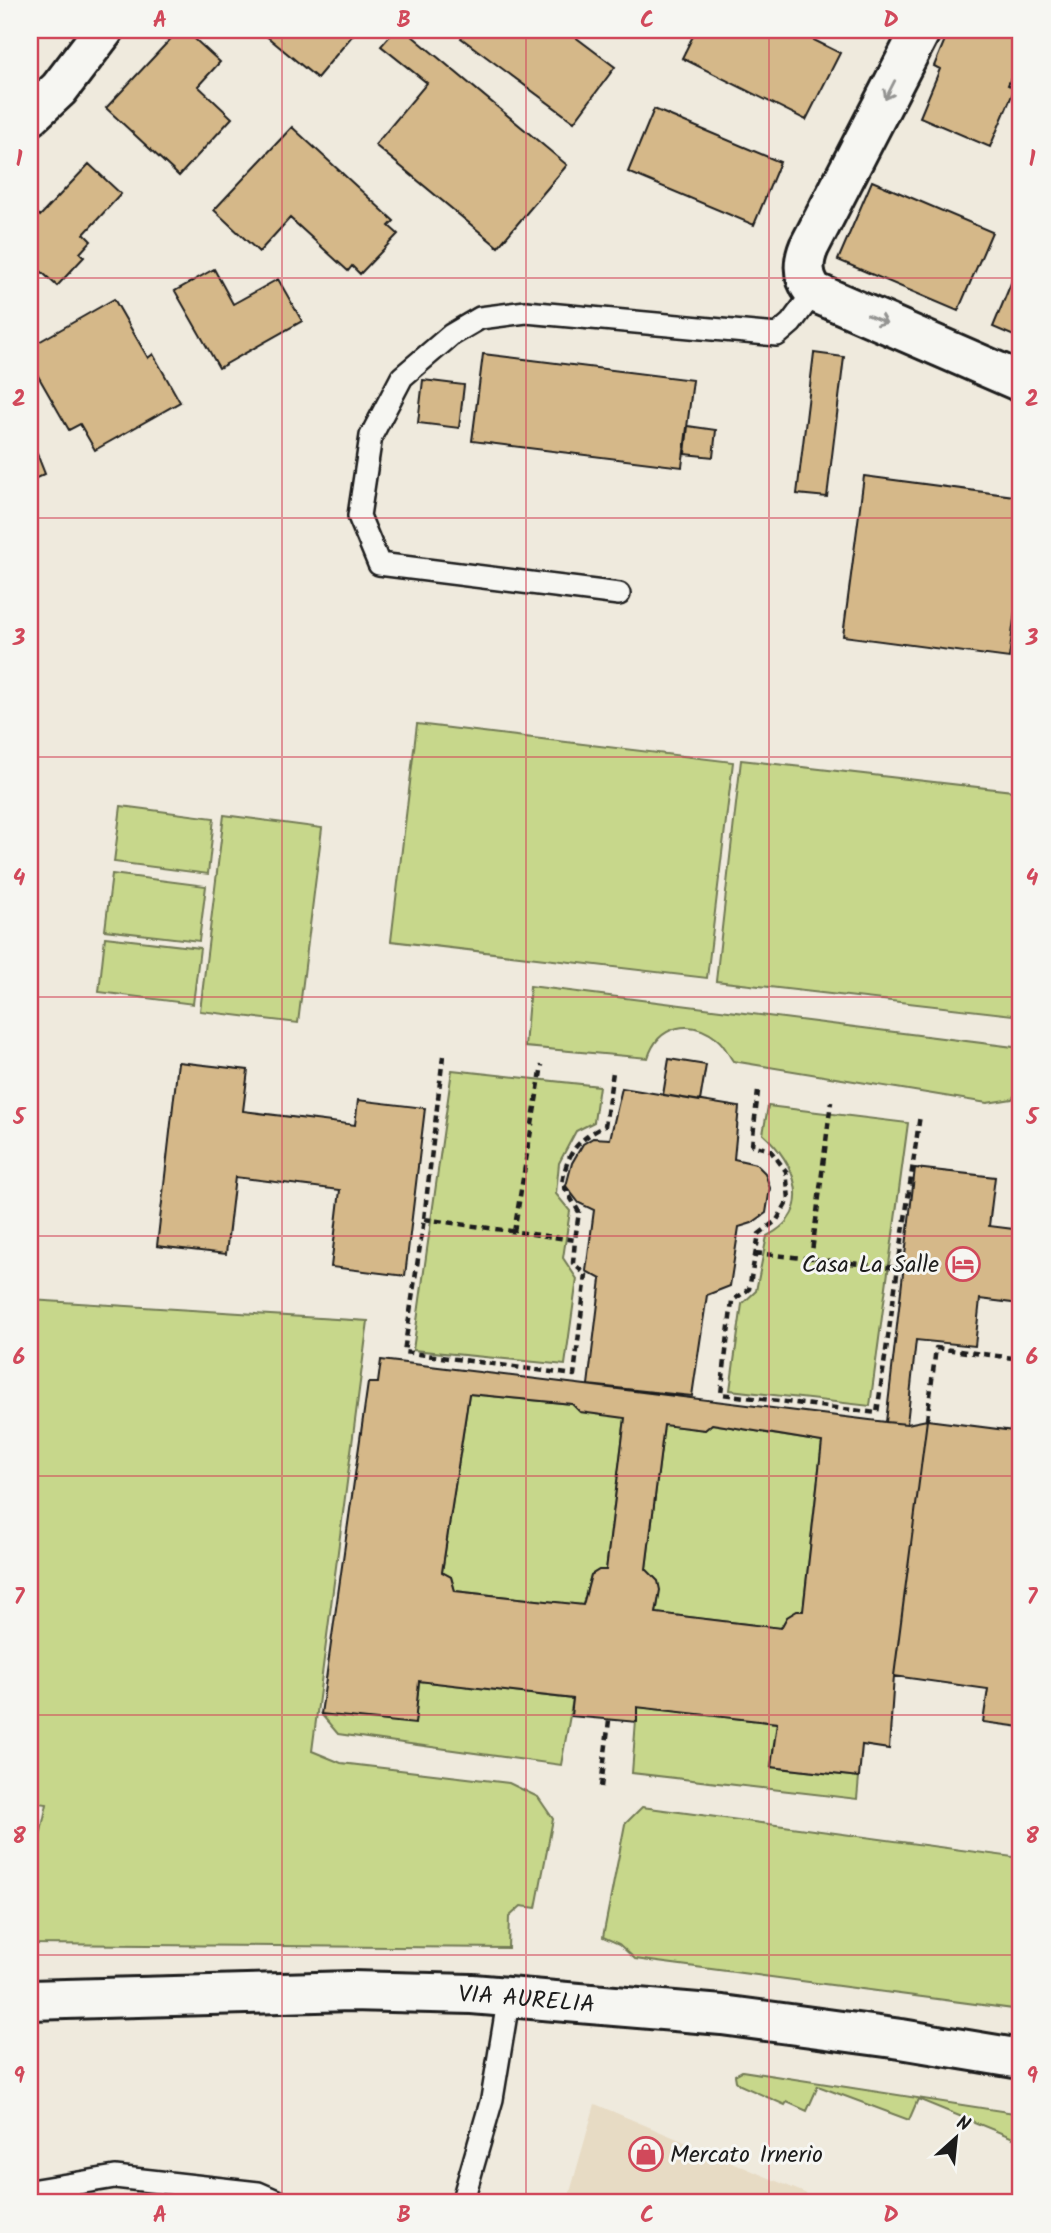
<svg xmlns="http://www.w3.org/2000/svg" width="1051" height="2233" font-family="Kalam,sans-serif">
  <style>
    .built { fill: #e7dbc4 }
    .green { fill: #c7d78b; stroke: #727a54; stroke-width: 2 }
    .building { fill: #d5b889; stroke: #1c1c1c; stroke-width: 2; fill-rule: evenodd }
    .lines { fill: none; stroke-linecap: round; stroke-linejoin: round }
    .lane-casing { stroke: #1c1c1c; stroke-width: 26 }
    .street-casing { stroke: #1c1c1c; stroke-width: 44 }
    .secondary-casing { stroke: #1c1c1c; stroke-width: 44 }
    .primary-casing { stroke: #1c1c1c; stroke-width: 44 }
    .path { stroke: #1c1c1c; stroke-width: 4.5; stroke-dasharray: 7 5; stroke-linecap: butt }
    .lane { stroke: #f6f6f2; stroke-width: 21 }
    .street { stroke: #f6f6f2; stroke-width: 38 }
    .secondary { stroke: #f6f6f2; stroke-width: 38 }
    .primary { stroke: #f6f6f2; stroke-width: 38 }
    .oneway { stroke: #949492 }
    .grid { fill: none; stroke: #d1495b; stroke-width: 2; stroke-opacity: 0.55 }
    .labels { text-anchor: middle; stroke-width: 6; stroke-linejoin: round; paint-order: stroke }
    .poi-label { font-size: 24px; fill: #1c1c1c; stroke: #f6f6f2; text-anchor: end }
    .street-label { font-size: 24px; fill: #1c1c1c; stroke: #f6f6f2 }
    .neatline { fill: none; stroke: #d1495b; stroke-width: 2.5 }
    .grid-label { font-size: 23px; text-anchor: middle; font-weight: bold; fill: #d1495b }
  </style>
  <rect width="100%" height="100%" fill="#efeadd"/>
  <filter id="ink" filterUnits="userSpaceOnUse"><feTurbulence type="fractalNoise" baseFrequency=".0143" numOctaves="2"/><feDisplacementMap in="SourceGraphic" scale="14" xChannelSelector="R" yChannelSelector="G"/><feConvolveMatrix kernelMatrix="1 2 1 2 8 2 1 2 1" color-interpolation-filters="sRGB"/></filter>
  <g filter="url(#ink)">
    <path class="built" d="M595 2104 828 2203H567Z"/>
    <path class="green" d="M417 724 733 762 707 978 391 941Z
      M741 760 1021 792V1016L716 981Z
      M121 806 214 818 208 874 114 862Z
      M224 815 322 828 298 1023 200 1011Z
      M112 874 206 886 199 941 105 930Z
      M105 937 200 948 193 1004 99 992Z
      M530 986 1021 1048V1088L1012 1099 987 1103 733 1061C728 1054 724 1044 717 1039 691 1018 658 1025 648 1058L525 1047Z
      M452 1070 599 1086 594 1122 576 1131 559 1163 556 1194 570 1211 563 1258 577 1279 565 1365 413 1350Z
      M768 1106 908 1123 870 1406 730 1390 742 1304 756 1291 767 1236C816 1212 795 1162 763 1134Z
      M30 1300 368 1321 312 1751 341 1763 509 1783 538 1797 553 1819 536 1908 521 1906 509 1917 508 1948 30 1944V1869L33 1868 47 1804 30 1802Z
      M469 1394 572 1404 625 1418 606 1570H599L591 1575 583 1605 455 1591 451 1577 442 1572Z
      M712 1424 822 1442 803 1611C791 1612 786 1618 781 1628L656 1613C660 1592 663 1585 646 1569L664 1425 705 1430Z
      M419 1681 573 1699 561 1765 338 1734 321 1714 415 1723Z
      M637 1707 777 1723 771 1767 859 1777 857 1799 632 1773Z
      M642 1807 1021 1858V2010L635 1959 619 1944 603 1937 625 1824Z
      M742 2071 1021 2114V2131L1018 2140 918 2099 909 2120 818 2086 807 2111 787 2102 785 2105 740 2085 736 2081 735 2075Z"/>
    <path class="building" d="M179 30H185L220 62 198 86 232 118 179 176 106 108Z
      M259 30H357L317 78Z
      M395 30H405L567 165 498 247 375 145 427 83 381 46Z
      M467 30H566L615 67 574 122 461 38Z
      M696 30H794L840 53 806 120 682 58Z
      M949 30H1021V54L1008 85 1015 88 990 147 920 117 940 69 934 66Z
      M654 109 780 162 754 225 628 172Z
      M292 127 394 221 389 226 398 234 360 274 352 266 348 271 290 218 259 252 214 210Z
      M89 164 121 194 84 234 91 241 80 253 84 257 57 286 30 261V206L40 216Z
      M872 181 992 232 958 311 838 260Z
      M1021 259V339L993 327Z
      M214 269 233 304 278 279 302 321 219 368 175 291Z
      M114 299 148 358 153 354 180 402 95 450 80 424 69 430 30 362V347Z
      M814 353 844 357 827 497 797 494Z
      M483 354 693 380 682 467 472 441Z
      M423 380 464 385 459 428 418 423Z
      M688 426 716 430 713 457 685 454Z
      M30 436 45 474 30 481Z
      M864 476 1021 497V565L1009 658 843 636Z
      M669 1059 706 1065 700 1101 663 1095Z
      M178 1062 248 1070 243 1111 355 1125 358 1100 425 1108 405 1276 331 1267 340 1190 235 1177 226 1254 157 1246Z
      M622 1088 739 1107 734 1159 756 1164 765 1173 770 1188 766 1213 752 1223 739 1227 730 1286 707 1295 692 1396 588 1385 601 1279 586 1271 594 1210 579 1203 566 1186 572 1163 583 1144 593 1138 610 1139Z
      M915 1168 995 1177 989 1226 1021 1230V1304L980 1299 975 1346 916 1340 907 1424 886 1422Z
      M381 1360 886 1422 907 1424 927 1420 894 1676 889 1749 862 1745 859 1777 771 1767 777 1723 637 1707V1722L571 1716 573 1699 419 1681 415 1724 321 1714 368 1383H378ZM469 1394 572 1404 580 1412 625 1418 606 1570H599L591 1575 583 1605 455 1591 451 1577 442 1572ZM712 1424 822 1442 803 1611H797L787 1617 781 1628 656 1613 660 1590 658 1581 646 1569 664 1425 705 1430Z
      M927 1420 1021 1432V1727L983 1722 988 1689 894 1676Z"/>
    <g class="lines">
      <g class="lane-casing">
        <path id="lane" d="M619 594 379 564 359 516 371 436 402 377 451 335 480 318 526 312 777 335 791 323 814 292
          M30 2191 115 2177 258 2193 281 2203
          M462 2203 492 2099 509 1996"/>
      </g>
      <g class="street-casing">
        <path id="street" d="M921 30 809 247C802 264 803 278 814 292L1021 382"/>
      </g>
      <g class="secondary-casing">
        <path id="secondary" d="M30 116 59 89 104 30"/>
      </g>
      <g class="primary-casing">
        <g id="primary">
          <path id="s1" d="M30 2000 351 1991 472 1994 722 2015 901 2039 1021 2059"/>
        </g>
      </g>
      <path class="path" d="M443 1056 424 1219 404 1352 574 1375 586 1275 573 1263 575 1240
        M758 1091 752 1145 770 1150 786 1171 789 1199 777 1220 759 1234 749 1289 732 1301 721 1394 877 1413 920 1115
        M424 1219 575 1240 579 1212 562 1183C568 1151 577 1140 605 1126L613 1072
        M514 1232 542 1065
        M755 1253 897 1268
        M811 1260 831 1102
        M927 1420 936 1348 1021 1359
        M601 1787 609 1720"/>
      <use href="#lane" class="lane"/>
      <use href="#street" class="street"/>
      <use href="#secondary" class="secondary"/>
      <use href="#primary" class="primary"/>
    </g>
    <defs><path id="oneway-shaft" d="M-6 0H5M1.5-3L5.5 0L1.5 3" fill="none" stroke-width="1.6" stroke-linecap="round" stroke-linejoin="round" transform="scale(1.75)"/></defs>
    <g class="oneway">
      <use href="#oneway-shaft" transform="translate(890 90) rotate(117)"/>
      <use href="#oneway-shaft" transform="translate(877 319) rotate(23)"/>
    </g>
  </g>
  <path class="grid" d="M282 30V2203M526 30V2203M769 30V2203M30 278H1021M30 518H1021M30 757H1021M30 997H1021M30 1236H1021M30 1476H1021M30 1715H1021M30 1955H1021"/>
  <defs>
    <g id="hotel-ring" transform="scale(1.75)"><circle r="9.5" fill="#f6f6f2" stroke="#d1495b" stroke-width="1.5"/><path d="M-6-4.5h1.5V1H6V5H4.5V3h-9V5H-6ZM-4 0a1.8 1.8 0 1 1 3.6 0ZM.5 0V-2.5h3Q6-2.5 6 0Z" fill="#d1495b"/></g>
    <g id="shop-ring" transform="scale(1.75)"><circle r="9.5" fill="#f6f6f2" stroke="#d1495b" stroke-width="1.5"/><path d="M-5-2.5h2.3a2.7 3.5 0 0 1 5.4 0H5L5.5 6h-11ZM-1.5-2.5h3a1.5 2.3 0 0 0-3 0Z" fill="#d1495b"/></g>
  </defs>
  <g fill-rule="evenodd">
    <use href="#hotel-ring" x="963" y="1264"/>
    <use href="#shop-ring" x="646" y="2154"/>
  </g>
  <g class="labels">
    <g class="poi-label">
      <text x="939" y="1272">Casa La Salle</text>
      <text x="670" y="2162" text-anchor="start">Mercato Irnerio</text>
    </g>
    <g class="street-label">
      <text dy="8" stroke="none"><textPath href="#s1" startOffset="497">VIA AURELIA</textPath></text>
    </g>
  </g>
  <rect width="1051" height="2233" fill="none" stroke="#f6f6f2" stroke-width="77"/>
  <g transform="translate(956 2138) rotate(27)" stroke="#f6f6f2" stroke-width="5" paint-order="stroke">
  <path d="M0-5L12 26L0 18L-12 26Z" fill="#1c1c1c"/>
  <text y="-10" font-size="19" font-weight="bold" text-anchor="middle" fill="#1c1c1c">N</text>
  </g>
  <rect x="38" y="38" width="974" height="2156" class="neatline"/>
  <g class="grid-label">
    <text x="160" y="27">A</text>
    <text x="404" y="27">B</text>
    <text x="647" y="27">C</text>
    <text x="891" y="27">D</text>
    <text x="19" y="166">1</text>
    <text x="1032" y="166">1</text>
    <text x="19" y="406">2</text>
    <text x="1032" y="406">2</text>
    <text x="19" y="645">3</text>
    <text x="1032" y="645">3</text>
    <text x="19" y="885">4</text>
    <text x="1032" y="885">4</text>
    <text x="19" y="1124">5</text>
    <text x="1032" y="1124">5</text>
    <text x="19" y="1364">6</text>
    <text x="1032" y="1364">6</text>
    <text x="19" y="1604">7</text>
    <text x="1032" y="1604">7</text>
    <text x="19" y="1843">8</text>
    <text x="1032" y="1843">8</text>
    <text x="19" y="2083">9</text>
    <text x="1032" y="2083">9</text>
    <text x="160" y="2222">A</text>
    <text x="404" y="2222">B</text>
    <text x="647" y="2222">C</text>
    <text x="891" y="2222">D</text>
  </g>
</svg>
